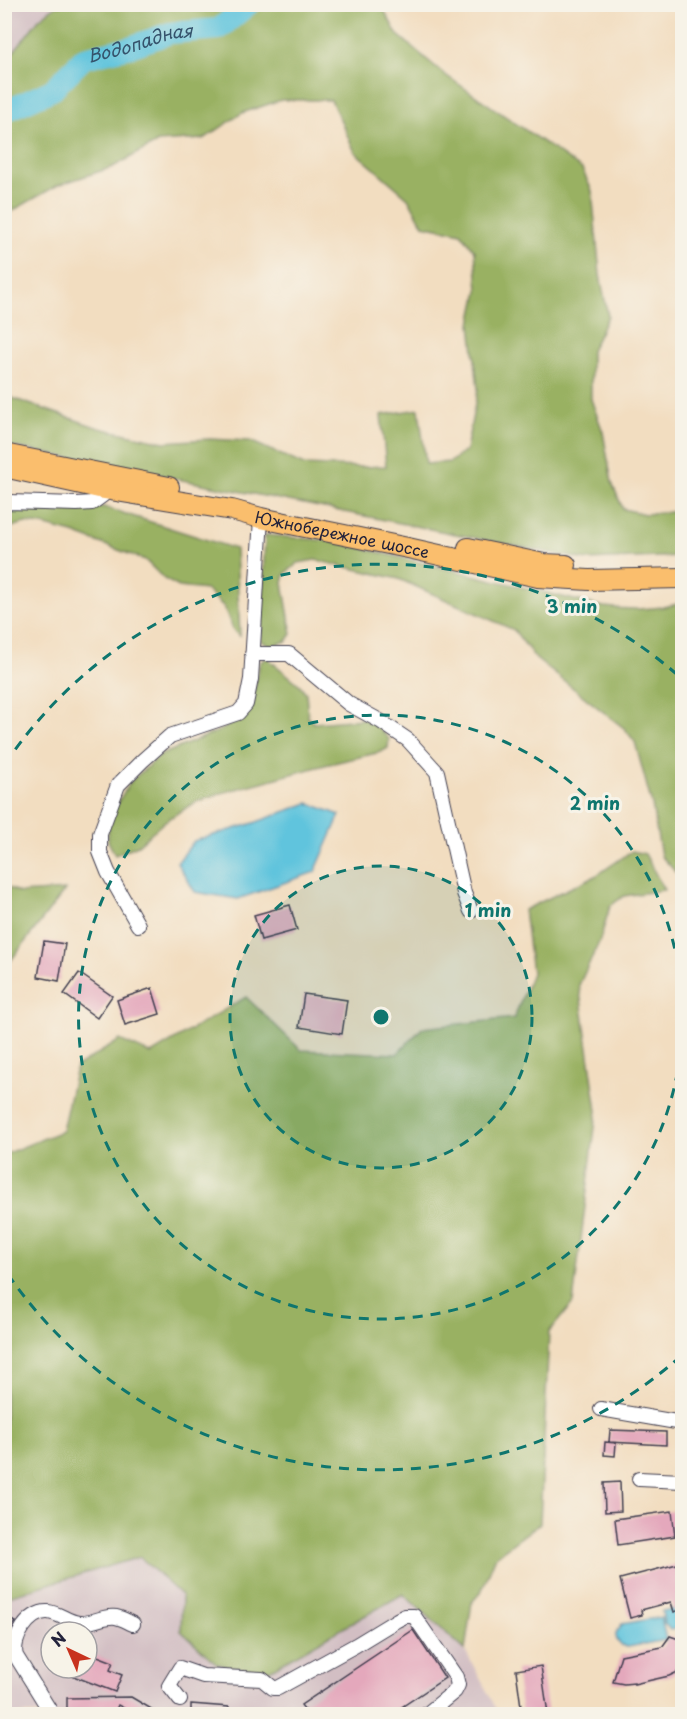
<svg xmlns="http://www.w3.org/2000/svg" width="687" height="1719" font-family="'Playpen Sans',sans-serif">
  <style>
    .industrial { fill: #d2bec3; fill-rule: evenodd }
    .forest { fill: #99b162; stroke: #5e6a4e; stroke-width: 1.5 }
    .water { fill: #60c4dd; stroke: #41738c; stroke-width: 1.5 }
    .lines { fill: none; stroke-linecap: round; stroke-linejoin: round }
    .river { stroke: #60c4dd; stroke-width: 22 }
    .building { fill: #e4a8bc }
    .minor-casing { stroke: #413e4f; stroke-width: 16 }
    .highway-casing { stroke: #413e4f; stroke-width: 22 }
    .minor { stroke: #fff; stroke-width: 14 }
    .highway { stroke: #fabe6d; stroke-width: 20 }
    .ring { fill: none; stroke: #0f766e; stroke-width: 3; stroke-dasharray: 10 8 }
    .labels { text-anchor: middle; stroke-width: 6; stroke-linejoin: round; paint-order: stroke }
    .street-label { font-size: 16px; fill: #22223b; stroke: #f7f3e8 }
    .water-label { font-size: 18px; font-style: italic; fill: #35536c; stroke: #f7f3e8 }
    .centre { fill: #0f766e; stroke: #f7f3e8; stroke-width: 3 }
    .ring-label { font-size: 18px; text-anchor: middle; font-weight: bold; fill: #0f766e; stroke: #f7f3e8; stroke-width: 6; stroke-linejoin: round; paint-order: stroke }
  </style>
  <rect width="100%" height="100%" fill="#f7f3e8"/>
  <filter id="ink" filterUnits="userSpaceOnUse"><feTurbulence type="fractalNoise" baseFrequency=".0167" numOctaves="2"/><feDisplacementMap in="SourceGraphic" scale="12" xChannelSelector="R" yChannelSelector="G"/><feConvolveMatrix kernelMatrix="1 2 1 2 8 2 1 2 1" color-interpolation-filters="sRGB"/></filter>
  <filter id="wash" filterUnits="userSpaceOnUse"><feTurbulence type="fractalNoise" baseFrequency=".008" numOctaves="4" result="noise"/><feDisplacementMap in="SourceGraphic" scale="24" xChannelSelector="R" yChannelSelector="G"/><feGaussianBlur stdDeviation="1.35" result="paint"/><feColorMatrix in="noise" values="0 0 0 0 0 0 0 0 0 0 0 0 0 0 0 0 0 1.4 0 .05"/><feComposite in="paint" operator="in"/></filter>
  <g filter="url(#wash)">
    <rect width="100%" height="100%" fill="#f2ddc0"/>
    <path class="industrial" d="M5 5H80L5 69Z
      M140 1557 182 1596 181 1631 217 1664 266 1672 403 1594 465 1650 499 1714H5V1597ZM51 1632H87V1668H51Z"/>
    <path class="forest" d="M57 5H383L384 10 397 34 444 74 582 169 592 191 600 275 608 316 591 351V399L603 432 612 483 623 509 645 514 682 511V556L587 560 5 445 4 393 12 398 99 428 164 442 209 439 250 441 304 465 362 467 386 466 381 415 419 409 426 464 450 462 466 450 478 389 471 324 478 291 475 251 461 233 423 225 408 198 355 152 331 100H281L242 113 204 139 158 142 113 167 58 185 5 215V63L39 19Z
      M104 507 236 549 240 636 233 630 224 607 206 590 179 587 164 579 145 560 73 533 42 525 25 523 5 529 4 516 12 511Z
      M265 535 332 541 604 607C632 610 654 610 682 603V879L661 856 652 805 635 742 625 729 536 659 514 630 399 579 315 560 298 563 285 574 283 583 292 634 287 641 270 646 261 641Z
      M267 658 300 685 306 693 308 717 314 723 363 719 378 727 389 739 388 748 381 752 325 765 225 792 196 802 165 821 138 845 115 855 108 841 109 816 131 781 161 755 223 729 242 717 251 704 260 662Z
      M632 851 645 854 664 890 624 896 610 906 600 940 579 985 597 1111 573 1303 549 1332 540 1523 496 1556 481 1592 472 1602 465 1650 403 1594 266 1672 217 1664 181 1631 182 1596 140 1557 5 1597V1154L62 1131 76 1067 120 1040 151 1054 246 997 301 1050 397 1054 422 1028 514 1018 532 973 524 910 597 875Z
      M5 886 20 893 65 890 5 968Z"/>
    <path class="water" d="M308 803 340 815 315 872 238 899 195 892 177 863 194 841 254 823Z
      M673 1609 674 1611H678L681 1628 670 1630 664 1623 662 1611Z
      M661 1617 666 1640 628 1647C620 1646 615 1641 616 1633L622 1624Z"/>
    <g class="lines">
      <path class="river" id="s1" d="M4 112 52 90 84 58 130 47 170 33 219 29 249 4"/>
    </g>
    <g id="blocks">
      <path class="building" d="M290 905 297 930 261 940 254 915Z
        M44 941 65 944 59 981 38 977Z
        M79 973 112 996 97 1018 64 994Z
        M152 988 160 1014 125 1025 117 1000Z
        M304 994 347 1000 342 1034 299 1027Z
        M610 1430 666 1432V1445L609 1442Z
        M605 1442 616 1443 615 1456 604 1455Z
        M620 1482 621 1511 605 1512 604 1483Z
        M672 1511 675 1536 618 1545 615 1519Z
        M677 1564 681 1580H682V1609L674 1612 671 1602 641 1610 642 1615 630 1618 620 1579Z
        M4 1617 16 1622 10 1631 4 1650Z
        M413 1630 445 1678 391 1714H308L301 1705Z
        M670 1636 682 1640V1670L669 1676 634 1684V1683L624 1684 613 1682 621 1655 662 1647Z
        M87 1652 113 1662 110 1670 122 1675 115 1692 55 1669 87 1668Z
        M541 1666 548 1714H522L516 1670Z
        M131 1697 160 1714H135L118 1705 114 1714H67V1698Z
        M191 1704 229 1707V1714H191Z"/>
    </g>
  </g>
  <g filter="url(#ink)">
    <use href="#blocks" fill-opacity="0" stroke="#413e4f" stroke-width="1.5"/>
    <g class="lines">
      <g class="minor-casing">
        <path id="minor" d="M4 505 9 502 77 504 92 503 103 495 104 489
          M252 654H289L349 704 380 721 408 740 437 772 464 893 471 911
          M138 925 108 872 100 852V834L118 785 142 761 170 736 238 713 246 704 251 679 261 518
          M601 1409 682 1423
          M639 1479 682 1481
          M180 1700 169 1686 180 1668 203 1676 262 1679 273 1688H278L356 1645 397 1620 405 1616H414L456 1677 458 1685 455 1691 427 1714
          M52 1714 16 1656C11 1639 29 1611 48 1612 59 1613 68 1622 79 1623 92 1624 104 1615 116 1617 122 1618 128 1622 133 1624"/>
      </g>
      <g class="highway-casing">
        <g id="highway">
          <path d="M4 454 169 487"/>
          <path id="s2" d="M4 467 104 489 232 510 261 518 408 548 538 577 589 580 682 578"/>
          <path d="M468 548 544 564 566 565"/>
        </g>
      </g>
      <use href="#minor" class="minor"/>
      <use href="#highway" class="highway"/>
    </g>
  </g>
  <circle cx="381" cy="1017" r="151" fill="#0f766e" fill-opacity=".12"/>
  <g class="ring">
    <circle cx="381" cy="1017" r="151"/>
    <path d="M682 1035A302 302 0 1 1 682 999"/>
    <path d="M681 1356A453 453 0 0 1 5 1270M5 764A453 453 0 0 1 681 678"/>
  </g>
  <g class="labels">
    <g class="street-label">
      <text dy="6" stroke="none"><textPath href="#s2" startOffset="345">Южнобережное шоссе</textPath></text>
    </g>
    <g class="water-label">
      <text dy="6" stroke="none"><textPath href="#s1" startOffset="156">Водопадная</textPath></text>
    </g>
  </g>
  <circle cx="381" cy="1017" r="9" class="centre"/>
  <g class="ring-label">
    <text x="572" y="613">3 min</text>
    <text x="595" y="810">2 min</text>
    <text x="488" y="917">1 min</text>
  </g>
  <rect width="687" height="1719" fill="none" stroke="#f7f3e8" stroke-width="24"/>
  <g transform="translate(69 1650) rotate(316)"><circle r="28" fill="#f7f3e8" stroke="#a29fa3" stroke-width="1.5"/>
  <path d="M0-4.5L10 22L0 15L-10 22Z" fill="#c8321e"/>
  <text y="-9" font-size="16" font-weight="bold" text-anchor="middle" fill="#22223b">N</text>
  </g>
</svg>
